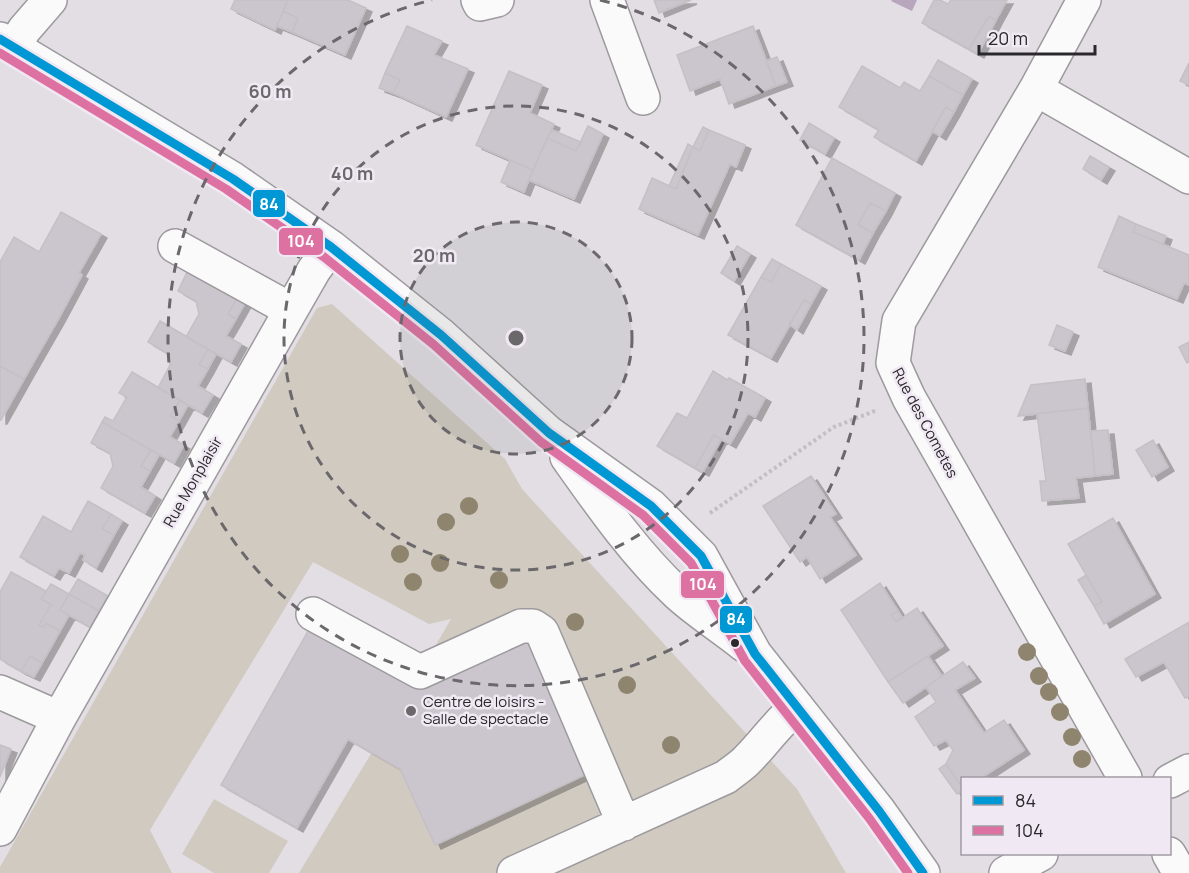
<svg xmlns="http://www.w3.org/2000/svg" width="1189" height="873" font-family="Manrope,sans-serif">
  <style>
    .green { fill: #d0cac1 }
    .water { fill: #b7a6be }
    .building { fill: #cbc5ce; stroke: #c4c0c5; stroke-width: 1.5; filter: url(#shadow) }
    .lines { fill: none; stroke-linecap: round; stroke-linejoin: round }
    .minor-casing { stroke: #9d9a9e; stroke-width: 36 }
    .path { stroke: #c1c0c1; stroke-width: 4; stroke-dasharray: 3 3; stroke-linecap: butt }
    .minor { stroke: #fbfafb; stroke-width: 33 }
    .bus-1-casing { stroke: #f0e9f3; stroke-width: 14 }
    .bus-2-casing { stroke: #f0e9f3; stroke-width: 14 }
    .bus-1 { stroke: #0098d4; stroke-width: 9 }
    .bus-2 { stroke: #dd71a1; stroke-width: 9 }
    .tree { fill: #8f846e }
    .ring { fill: none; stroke: #6b686c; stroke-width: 3; stroke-dasharray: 10 8 }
    .bus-dot { fill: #2b282c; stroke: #f0e9f3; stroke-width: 2 }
    .poi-dot { fill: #6b686c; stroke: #f0e9f3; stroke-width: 2 }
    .labels { text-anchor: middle; stroke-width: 5; stroke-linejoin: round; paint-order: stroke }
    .street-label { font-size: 15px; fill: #2b282c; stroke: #f0e9f3 }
    .poi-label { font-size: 15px; fill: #2b282c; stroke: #f0e9f3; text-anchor: start }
    .centre { fill: #6b686c; stroke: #f0e9f3; stroke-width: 3 }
    .ring-label { font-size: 18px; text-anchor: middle; font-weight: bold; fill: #6b686c; stroke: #f0e9f3; stroke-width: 5; stroke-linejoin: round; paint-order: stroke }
    .line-badge { stroke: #f0e9f3; stroke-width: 2 }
    .badge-label { font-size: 16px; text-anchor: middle; font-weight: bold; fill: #fff }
  </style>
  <defs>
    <filter id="shadow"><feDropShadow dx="6" dy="4" stdDeviation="0" flood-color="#0004"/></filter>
  </defs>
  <rect width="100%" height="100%" fill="#e2dee4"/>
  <path class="green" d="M332 304 505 459 522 489 797 789 846 873H299L418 676 451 619 429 624 313 562 150 830 172 873H0V867L317 308Z
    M214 799 288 841 269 873H214L182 854Z"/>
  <path class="water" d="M892 0H917L912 11 891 1Z"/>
  <path class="building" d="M235 0H288L275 30 231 9Z
    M288 0H348L366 8 345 55 292 32 298 18 283 11Z
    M654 0H691L659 13Z
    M934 0H940L948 4 951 0H1007L996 20 989 16 969 49 922 23Z
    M283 11 298 18 292 32 277 26Z
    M989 16 996 20 978 54 969 49Z
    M407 26 442 41 434 55 468 69 446 117 393 93 400 80 385 73Z
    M753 26 776 86 729 104 720 79 690 91 677 55Z
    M777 57 787 82 776 86 766 61Z
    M938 60 972 79 963 95 929 76Z
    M1189 63V85L1180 81Z
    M862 66 900 88 904 82 920 91 929 76 963 95 954 112 946 107 916 161 874 137 879 130 839 107Z
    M509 71 542 85 530 113 554 124 533 170 476 145Z
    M385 73 400 80 393 93 379 88Z
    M946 107 954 112 940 136 932 131Z
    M809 123 834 138 825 154 800 140Z
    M588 126 603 134 574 199 529 180 547 138 576 151Z
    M703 127 709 130 700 151 693 147Z
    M552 130 581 142 576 151 547 138Z
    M709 130 745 145 736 167 730 164 698 235 639 209 652 178 676 189 693 147 700 151Z
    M688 144 693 147 676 189 669 186Z
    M1090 156 1109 167 1101 180 1083 169Z
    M832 158 895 193 886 211 870 203 858 225 873 233 859 260 796 225Z
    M510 160 533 170 524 192 501 182Z
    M870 203 886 211 873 233 858 225Z
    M61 212 101 234 79 273 82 275 59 318 24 379 0 366V262L14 237 39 252Z
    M1119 216 1136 224 1133 232 1189 255V285L1184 283 1177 299 1098 267Z
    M1136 224 1166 236 1163 244 1133 232Z
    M737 246 750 254 734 281 721 273Z
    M772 259 781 264 771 282 761 277Z
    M781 264 821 286 811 304 804 300 771 358 728 335 761 277 771 282Z
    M188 270 237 298 228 314 236 319 226 336 241 344 231 362 186 337 199 314 196 301 178 291Z
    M237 298 245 303 236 319 228 314Z
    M804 300 811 304 797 330 789 324Z
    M160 321 208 349 199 365 208 369 198 386 213 395 202 413 158 388 170 365 167 353 148 342Z
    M1057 325 1073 332 1065 351 1049 345Z
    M1189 342V362L1187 363 1179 347Z
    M208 349 216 354 208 369 199 365Z
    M0 366 24 379 1 420H0Z
    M713 371 727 380 729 378 765 398 755 417 748 413 730 444 714 435 695 468 657 446 677 413 687 418Z
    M132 372 180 400 170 416 179 421 170 437 184 445 174 463 102 422 105 417 113 421 127 397 119 393Z
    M1085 379 1088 408 1018 416 1031 385Z
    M180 400 188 405 179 421 170 416Z
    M1088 408 1095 476 1076 478 1079 498 1042 501 1040 481H1046L1037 414Z
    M102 422 151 450 141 466 150 471 141 487 155 496 145 513 101 488 113 466 110 453 91 443Z
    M1108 430 1113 474 1095 476 1091 431Z
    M714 435 721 439 703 472 695 468Z
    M1153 440 1168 467 1152 477 1136 450Z
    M151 450 159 455 150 471 141 466Z
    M811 476 836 514 830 517 856 555 820 579 807 557 800 562 763 506Z
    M88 501 111 514 102 529 114 535 96 568 83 560 85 555 80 553 69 573 59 568 54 576 20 557 43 516 71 532Z
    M111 514 122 521 114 535 102 529Z
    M1113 518 1155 594 1104 624 1094 606 1102 602 1068 544Z
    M11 572 46 591 41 599 51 604 39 625 44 627 46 623 60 631 42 663 30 656 21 671 0 659V592Z
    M1086 575 1102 602 1094 606 1078 580Z
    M78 579 108 596 99 611 69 594Z
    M880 583 898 611 891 615 896 622 917 608 943 646 888 682 841 610Z
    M51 584 69 594 60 610 69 615 60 631 46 623 44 627 39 625 51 604 41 599Z
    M69 594 99 611 90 627 60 610Z
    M898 611 902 617 896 622 891 615Z
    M1189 622V696L1185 698 1164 662 1136 677 1125 659Z
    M312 624 419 684 525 636 587 774 435 845 400 769 348 739 297 828 221 785Z
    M30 656 42 663 34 677 21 671Z
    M928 656 942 676 903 703 888 682Z
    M963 662 975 678 955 690 984 733 1004 720 1024 750 981 778H962V787L946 764 953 750 946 740 934 746 915 717 936 702 926 687Z
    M0 745 11 749 0 777Z
    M946 764 962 787V791L957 794 939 769Z"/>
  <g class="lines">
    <g class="minor-casing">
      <path id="minor" d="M478 0 480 4 497 0
        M607 0 643 98
        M1084 0 1036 89 899 321 893 363 909 398 1125 778
        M0 39 233 179 331 247 441 335 549 433 651 506 701 556 755 654 879 811 923 873
        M14 47 24 30 50 0
        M1036 89 1189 177
        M175 246 291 310
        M567 457C601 505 635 554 678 594 699 613 723 628 744 645
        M313 614 420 672 521 626H533L542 632 624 824
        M0 692 59 718
        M1170 781 1189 771
        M0 829 59 718 291 310 314 270 331 247
        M1169 854 1180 873
        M514 873 726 777C733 771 742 766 748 759 765 742 778 722 797 707
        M1006 873 1041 854"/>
    </g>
    <path class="path" d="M710 513 834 427 877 410"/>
    <use href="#minor" class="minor"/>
    <g class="bus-1-casing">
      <path id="bus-1" d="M0 39 233 179 331 247 441 335 549 433 651 506 701 556 755 654 879 811 923 873"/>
    </g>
    <g class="bus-2-casing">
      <path id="bus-2" d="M0 53 226 189 324 257 433 344 541 442 643 515 691 563 745 661 869 818 908 873"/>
    </g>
    <use href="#bus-1" class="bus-1"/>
    <use href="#bus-2" class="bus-2"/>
  </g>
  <g class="tree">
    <circle cx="469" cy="506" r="9"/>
    <circle cx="446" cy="522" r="9"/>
    <circle cx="400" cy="554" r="9"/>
    <circle cx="440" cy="563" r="9"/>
    <circle cx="499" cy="580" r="9"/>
    <circle cx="413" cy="582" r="9"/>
    <circle cx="575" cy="622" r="9"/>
    <circle cx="1027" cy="652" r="9"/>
    <circle cx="1039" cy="676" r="9"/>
    <circle cx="627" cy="685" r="9"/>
    <circle cx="1049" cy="692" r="9"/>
    <circle cx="1060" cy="712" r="9"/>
    <circle cx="1072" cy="737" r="9"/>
    <circle cx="671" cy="745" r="9"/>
    <circle cx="1082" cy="759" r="9"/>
  </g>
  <circle cx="516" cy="338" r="116" fill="#6b686c" fill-opacity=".12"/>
  <g class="ring">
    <circle cx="516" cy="338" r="116"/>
    <circle cx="516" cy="338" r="232"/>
    <path d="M600 0A348 348 0 1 1 432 0"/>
  </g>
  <circle class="bus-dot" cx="735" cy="643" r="5"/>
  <circle class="poi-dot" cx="411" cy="711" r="6"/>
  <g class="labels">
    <g class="street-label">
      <text transform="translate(925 423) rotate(62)" y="5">Rue des Cometes</text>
      <text transform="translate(193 482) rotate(-60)" y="5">Rue Monplaisir</text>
    </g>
    <g class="poi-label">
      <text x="423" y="707">Centre de loisirs -<tspan x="423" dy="17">Salle de spectacle</tspan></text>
    </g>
  </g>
  <circle cx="516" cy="338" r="9" class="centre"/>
  <g class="ring-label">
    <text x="270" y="98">60 m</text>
    <text x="352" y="180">40 m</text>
    <text x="434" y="262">20 m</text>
  </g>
  <g class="line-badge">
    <rect x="252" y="189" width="34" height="29" rx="6" fill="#0098d4"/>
    <rect x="278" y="227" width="46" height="29" rx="6" fill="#dd71a1"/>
    <rect x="680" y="570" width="45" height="29" rx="6" fill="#dd71a1"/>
    <rect x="719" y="605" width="34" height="29" rx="6" fill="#0098d4"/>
  </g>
  <g class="badge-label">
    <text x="269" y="210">84</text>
    <text x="301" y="247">104</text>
    <text x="703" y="590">104</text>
    <text x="736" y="625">84</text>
  </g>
  <rect x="961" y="777" width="210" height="78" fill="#f0e9f3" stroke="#a19ca3" stroke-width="1.5"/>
  <rect x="973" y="796" width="30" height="9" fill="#0098d4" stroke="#a19ca3" stroke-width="1.5"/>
  <text x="1015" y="807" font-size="18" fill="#2b282c">84</text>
  <rect x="973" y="826" width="30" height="9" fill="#dd71a1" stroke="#a19ca3" stroke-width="1.5"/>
  <text x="1015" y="837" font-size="18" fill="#2b282c">104</text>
  <path d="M979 45v9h116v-9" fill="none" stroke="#2b282c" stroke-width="3"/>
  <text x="988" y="45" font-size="18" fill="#2b282c" stroke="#f0e9f3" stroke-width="4.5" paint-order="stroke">20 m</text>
</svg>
